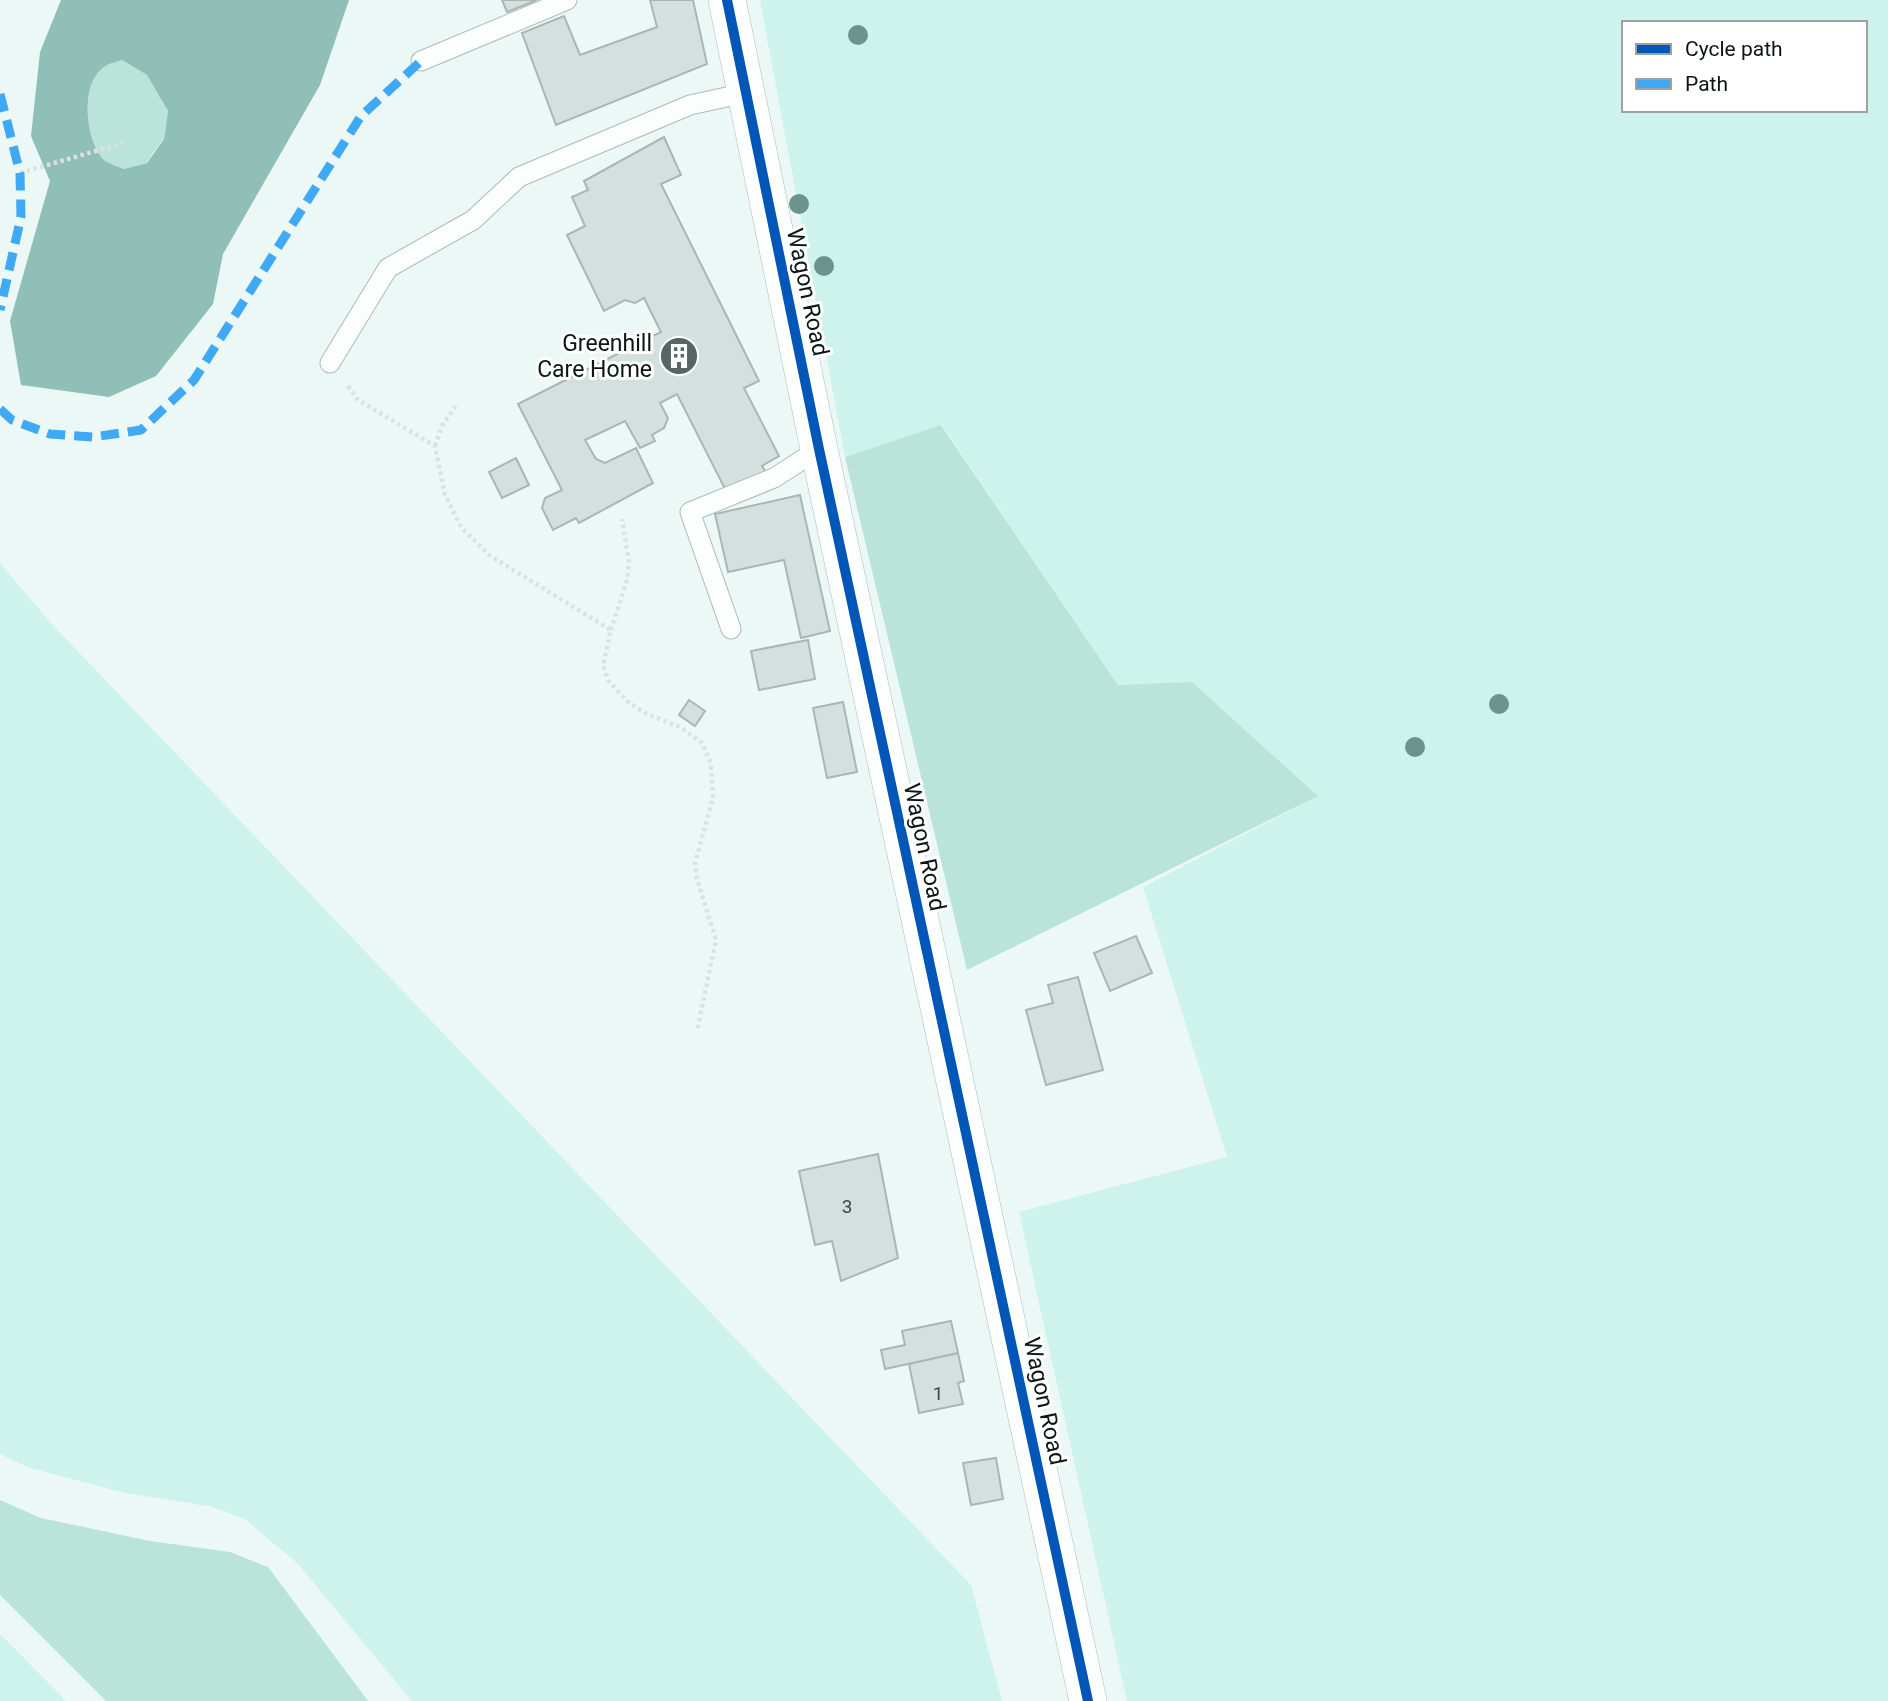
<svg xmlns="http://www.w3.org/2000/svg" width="1888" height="1701" font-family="Roboto,sans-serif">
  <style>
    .green { fill: #cef2ec; fill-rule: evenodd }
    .forest { fill: #bae3da }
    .water { fill: #8fbfb6; fill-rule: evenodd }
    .building { fill: #d4e0de; stroke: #abb6b4; stroke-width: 2 }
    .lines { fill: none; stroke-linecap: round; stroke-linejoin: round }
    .service-casing { stroke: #aebab7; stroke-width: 21 }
    .minor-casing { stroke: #aebab7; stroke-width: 38 }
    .path { stroke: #dde1e1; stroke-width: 4.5; stroke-dasharray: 3.5 3.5; stroke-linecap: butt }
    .service { stroke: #fcfefe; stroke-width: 19 }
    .minor { stroke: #fcfefe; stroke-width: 37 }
    .quiet { stroke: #3fa9f5; stroke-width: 9; stroke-dasharray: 18 9; stroke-linecap: butt }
    .cycleway-casing { stroke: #fff; stroke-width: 15 }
    .cycleway { stroke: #0057b8; stroke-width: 10 }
    .tree { fill: #6d938e }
    .labels { text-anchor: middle; stroke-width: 6; stroke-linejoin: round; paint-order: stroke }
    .number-label { font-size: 19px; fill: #3d4846 }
    .street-label { font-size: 23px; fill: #0b1614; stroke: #fff }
    .poi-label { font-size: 23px; fill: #0b1614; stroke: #fff; text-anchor: end }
  </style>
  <rect width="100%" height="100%" fill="#ebf8f6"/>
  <path class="green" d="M760 0H1888V1701H1127L1019 1212 1227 1157 1143 887 1318 796 1192 682 1118 685 942 425 845 457ZM1624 23H1865V110H1624Z
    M0 563 48 620 971 1585 1002 1701H412L298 1564 245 1519 209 1506 125 1493 27 1467 0 1454Z
    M0 1634 66 1701H0Z"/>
  <path class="forest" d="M122 60 147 75 168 111 164 138 146 163 124 169C119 167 109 164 104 160 87 143 82 97 95 77 101 66 111 63 122 60Z
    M941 425 1118 685 1192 682 1318 796 967 970 845 457Z
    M0 1500 41 1518 150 1541 230 1552 268 1567 368 1701H106L0 1595Z"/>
  <path class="water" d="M61 0H349L320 85 223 254 213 304 156 376 109 397 21 385 10 321 50 181 31 136 40 52ZM122 60 147 75 168 111 164 139 147 163 124 169C119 167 109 164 104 160 87 143 82 97 95 77 101 66 111 63 122 60Z"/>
  <path class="building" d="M502 0H537L507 12Z
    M650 0H693L707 64 556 125 522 33 564 16 580 55 657 27Z
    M664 137 681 175 661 184 759 381 744 388 779 456 762 466 766 472 726 491 677 394 660 403 668 418 664 428 652 435 655 441 640 448 625 421 585 440 596 459 605 463 636 448 653 483 579 523 576 518 553 530 542 508 545 498 562 490 518 404 661 332 644 298 635 303 625 300 604 311 567 235 585 226 572 197 588 190 584 181Z
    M516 458 529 485 502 498 489 472Z
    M800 495 830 631 801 638 784 560 728 572 715 514Z
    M808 640 815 679 759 690 751 651Z
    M689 700 705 711 695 726 679 715Z
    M843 702 857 772 827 778 813 708Z
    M1136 936 1152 973 1110 991 1094 953Z
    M1078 977 1103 1070 1046 1085 1026 1010 1053 1003 1048 985Z
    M878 1154 898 1258 841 1281 832 1241 815 1245 799 1171Z
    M951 1321 958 1353 885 1369 881 1350 905 1345 902 1331Z
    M958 1353 964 1381 958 1383 963 1404 919 1413 909 1364Z
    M996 1458 1003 1499 971 1505 963 1463Z"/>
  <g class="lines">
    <g class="service-casing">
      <path id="service" d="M421 61 567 0
        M330 363 388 268 473 220 519 177 690 105 745 93
        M731 629 690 512 774 478 819 449"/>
    </g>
    <g class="minor-casing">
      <path id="minor" d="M727 0 819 449 1088 1701"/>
    </g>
    <path class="path" d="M20 173 123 143
      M348 386 358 400 435 446 445 495 461 527 489 555 611 630 603 666 608 680 627 701 645 713 682 728 702 743 711 764 713 798 695 863 697 879 716 940 697 1031
      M435 446 442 426 457 404
      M611 630 627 580 629 562 622 519"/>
    <use href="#service" class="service"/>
    <use href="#minor" class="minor"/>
    <path class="quiet" d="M0 94 20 173 21 217 0 310
      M0 409 12 420 50 434 93 437 141 430 194 380 361 116 421 61"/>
    <g class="cycleway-casing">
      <path id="cycleway" d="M727 0 819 449 1088 1701"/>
    </g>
    <use href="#cycleway" class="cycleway"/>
  </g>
  <g class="tree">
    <circle cx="858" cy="35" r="10"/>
    <circle cx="799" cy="204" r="10"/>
    <circle cx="824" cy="266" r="10"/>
    <circle cx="1499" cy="704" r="10"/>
    <circle cx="1415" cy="747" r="10"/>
  </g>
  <defs>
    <g id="building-disc" transform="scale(2.0125)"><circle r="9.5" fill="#596563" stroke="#fff"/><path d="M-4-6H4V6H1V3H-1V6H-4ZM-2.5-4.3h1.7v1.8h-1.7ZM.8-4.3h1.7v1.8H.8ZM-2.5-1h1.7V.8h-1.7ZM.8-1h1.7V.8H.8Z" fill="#fff"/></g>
  </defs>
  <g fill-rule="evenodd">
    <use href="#building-disc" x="679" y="356"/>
  </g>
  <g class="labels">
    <g class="number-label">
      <text x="847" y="1213">3</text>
      <text x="938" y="1400">1</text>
    </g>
    <g class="street-label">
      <text transform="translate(808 292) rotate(78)" y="8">Wagon Road</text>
      <text transform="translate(925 847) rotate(78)" y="8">Wagon Road</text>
      <text transform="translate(1045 1401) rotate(78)" y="8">Wagon Road</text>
    </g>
    <g class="poi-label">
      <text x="652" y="351">Greenhill<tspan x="652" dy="26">Care Home</tspan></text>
    </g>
  </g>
  <rect x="1622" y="21" width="245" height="91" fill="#ffffff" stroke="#9da2a1" stroke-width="2"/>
  <rect x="1636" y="44" width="35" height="10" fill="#0057b8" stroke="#9da2a1" stroke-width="2"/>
  <text x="1685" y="56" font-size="21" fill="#0b1614">Cycle path</text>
  <rect x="1636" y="79" width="35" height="10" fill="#3fa9f5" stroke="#9da2a1" stroke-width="2"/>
  <text x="1685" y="91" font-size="21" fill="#0b1614">Path</text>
</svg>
